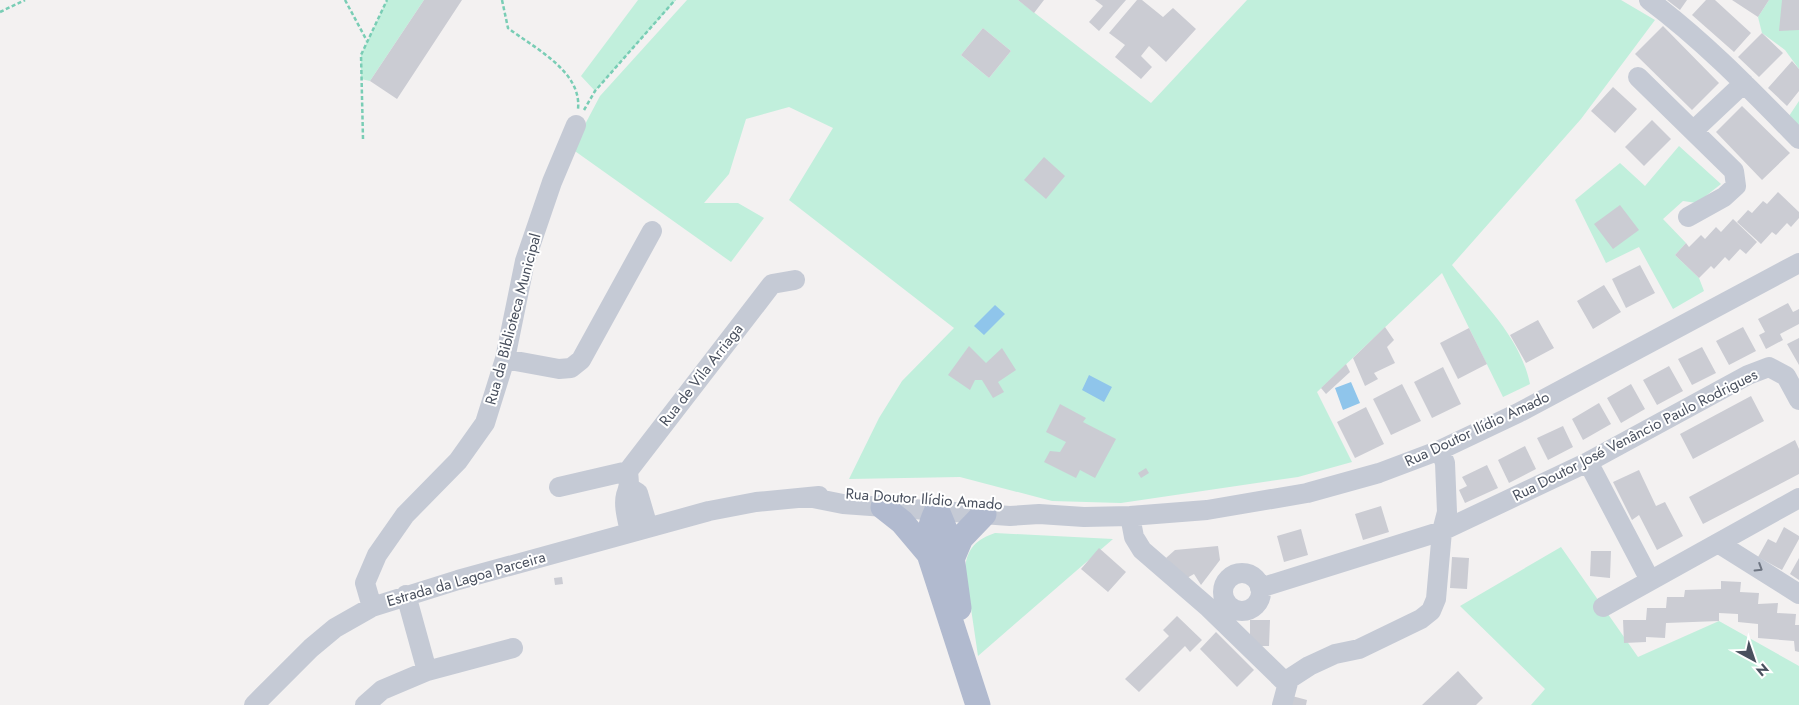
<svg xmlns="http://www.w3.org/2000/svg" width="1799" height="705" font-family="Jost,sans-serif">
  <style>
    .green { fill: #c1efdc; fill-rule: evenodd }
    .water { fill: #8fc5eb }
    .building { fill: #cbccd3 }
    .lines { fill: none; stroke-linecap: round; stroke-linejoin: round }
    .path { stroke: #79cdb5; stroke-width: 2.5; stroke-dasharray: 4 2.5; stroke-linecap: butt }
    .minor { stroke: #c5cad5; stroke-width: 20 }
    .major { stroke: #b1bacf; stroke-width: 25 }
    .oneway { stroke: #6e7582 }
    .labels { text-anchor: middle; stroke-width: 4; stroke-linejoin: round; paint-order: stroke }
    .street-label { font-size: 15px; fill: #49505e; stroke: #fff }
  </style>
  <rect width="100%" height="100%" fill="#f3f1f1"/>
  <path class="green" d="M387 0H424L370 81 361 79V55Z
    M638 0H676L595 91 581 76Z
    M687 0H1018L1151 103 1247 0H1621L1655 20 1581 119 1452 265C1482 302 1520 336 1530 384L1503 397 1442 273 1317 392 1352 462 1298 477 1121 503 1052 501 960 477 849 479 879 418 902 381 954 328 789 200 833 128 789 107 746 119 729 174 704 203H738L764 218 731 262 572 149 600 96ZM983 28 1011 51 989 78 961 55Z
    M1769 0H1799V69L1785 50 1762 33 1758 17Z
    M1799 101V132L1787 119Z
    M1679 146 1721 184 1697 203 1683 201 1663 219 1686 243 1675 255 1699 278 1704 291 1673 309 1639 247 1606 263 1575 200 1620 163 1645 186Z
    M995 533 1113 539 978 656 965 568C967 548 977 539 995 533Z
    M1561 547 1638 657 1719 621 1799 666V705H1531L1545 689 1460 606Z"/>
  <path class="water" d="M995 305 1005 314 984 335 974 326Z
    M1089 375 1112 387 1104 402 1082 390Z
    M1351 382 1360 403 1343 410 1335 388Z"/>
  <path class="building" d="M424 0H462L397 99 370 81Z
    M1018 0H1044L1034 13Z
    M1095 0H1126L1099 31 1089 22 1103 6Z
    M1137 0H1142L1163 17 1173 8 1196 29 1166 62 1149 46 1141 56 1152 67 1141 79 1115 57 1125 45 1109 33Z
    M1667 0H1687L1680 10Z
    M1706 0H1715L1751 33 1734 52 1692 15Z
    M1732 0H1769L1758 17Z
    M1782 0H1799V30L1779 31Z
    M1663 26 1719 83 1692 110 1635 54Z
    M983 28 1011 51 989 78 961 55Z
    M1762 33 1783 53 1759 77 1738 57Z
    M1792 61 1799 69V91L1787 106 1768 88Z
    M1613 87 1637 109 1615 133 1591 111Z
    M1742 106 1790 153 1762 180 1716 132Z
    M1652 120 1671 139 1644 166 1625 147Z
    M1044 157 1065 176 1046 199 1024 180Z
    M1778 192 1799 212V218L1791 227 1787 223 1776 235 1772 232 1761 244 1737 222 1748 210 1752 213 1763 201 1767 204Z
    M1620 205 1639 230 1613 249 1594 224Z
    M1733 219 1757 242 1746 254 1740 249 1729 261 1725 257 1714 269 1711 266 1699 278 1675 255 1686 243 1689 247 1701 235 1705 239 1716 227 1721 232Z
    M1640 265 1655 293 1626 308 1612 279Z
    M1604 285 1621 312 1593 329 1577 301Z
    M1788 303 1793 312 1799 309V324L1780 334 1783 340 1766 349 1759 335 1765 332 1758 319Z
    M1538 320 1554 348 1526 363 1510 335Z
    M1385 327 1394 340 1387 347 1395 363 1374 373 1378 379 1365 386 1353 358Z
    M1743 327 1756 351 1729 365 1716 341Z
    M1469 328 1487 364 1458 379 1440 343Z
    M1799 338V365L1787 344Z
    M969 346 986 363 1002 348 1016 370 998 382 1004 392 993 398 982 380H975L970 390 948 375Z
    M1702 347 1716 373 1692 385 1678 359Z
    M1346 364 1350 372 1326 394 1321 388Z
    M1669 366 1683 391 1657 405 1643 380Z
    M1443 367 1461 404 1432 418 1414 382Z
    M1402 384 1421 421 1391 435 1373 399Z
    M1631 384 1645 409 1621 423 1607 398Z
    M1751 396 1764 421 1693 459 1680 434Z
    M1599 403 1611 424 1583 440 1572 419Z
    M1060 404 1086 418 1083 422 1116 439 1095 478 1080 470 1076 478 1044 462 1050 451 1060 452 1066 442 1046 432Z
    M1366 407 1384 444 1355 458 1337 422Z
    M1563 426 1573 447 1548 460 1537 438Z
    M1795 440 1799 449V474L1703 524 1689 497Z
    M1525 446 1536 469 1509 483 1498 460Z
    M1487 465 1498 488 1465 503 1459 490 1467 486 1462 477Z
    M1146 468 1149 473 1141 478 1138 473Z
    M1639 470 1656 506 1665 502 1683 536 1657 550 1639 515 1632 520 1613 482Z
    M1381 506 1389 532 1363 540 1355 514Z
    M1784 527 1799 536V539L1782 570 1758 557 1768 539 1776 543Z
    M1301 529 1308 555 1284 562 1277 536Z
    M1218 546 1220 560 1201 585 1194 574 1187 578 1166 558 1175 550Z
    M1099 548 1126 572 1108 592 1081 569Z
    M1591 551H1611L1610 578 1590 576Z
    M1452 557 1469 558 1467 589 1450 588Z
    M1799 558V580L1790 574Z
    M562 577 563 584 555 585 554 578Z
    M1721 581 1741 582 1740 592 1759 593 1758 604 1778 603 1777 613 1796 614 1795 625H1799V652L1795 651 1794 641 1758 638V624L1738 622V614L1719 613V621L1666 623 1665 638 1646 637V642L1624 643 1623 620H1646L1647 608H1666L1667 597H1684L1685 590 1721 589Z
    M1177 616 1202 640 1190 652 1185 646 1139 692 1125 679 1169 636 1163 630Z
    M1250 620H1270L1269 646H1250Z
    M1216 632 1254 670 1237 687 1200 649Z
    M1458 671 1483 698 1476 705H1422Z
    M1292 696 1307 700 1306 705H1289Z"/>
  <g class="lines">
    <path class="path" d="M345 0 367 41
      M502 0 508 28C534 48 582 71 578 109
      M0 12 25 0
      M584 110 595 91 675 0
      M363 139 361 55 387 0"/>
    <path class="minor" d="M1649 0C1704 41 1751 90 1799 139
      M1638 77 1734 171 1736 186 1724 197 1688 217
      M1693 131 1744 83
      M505 359 559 369 571 368 581 360 652 231
      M1588 462 1650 580
      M559 487 628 471
      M630 488 638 493 648 527
      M808 497 843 504 1010 516 1039 514 1084 517 1130 516 1207 510 1307 493 1379 473 1440 450 1518 413 1799 263
      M1130 516 1134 537 1142 550 1209 608 1287 684
      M630 532C628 521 623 506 626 495 630 483 629 484 628 471L772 284 795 280
      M1718 543 1799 594
      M1223 592a19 19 0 1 1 38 0a19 19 0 1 1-38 0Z
      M1260 588 1442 531 1588 462 1748 375 1769 367 1786 376 1799 400
      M372 607 365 583 377 555 405 515 458 461 485 423 505 359 525 261 552 182 576 125
      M1603 607 1799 498
      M427 671 513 648
      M254 705 311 648 335 628 372 607 458 580 709 511 756 502 819 496
      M365 705 382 690 427 671 406 595
      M1282 705 1289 679 1309 666 1335 654 1359 649 1421 619 1431 611 1436 599 1442 531 1447 512 1445 463 1440 450"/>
    <path class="major" d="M883 507 902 522 929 554
      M937 510C930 525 927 537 929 554L978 705
      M937 510 950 542 959 608
      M953 557 961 538 984 514"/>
  </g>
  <defs><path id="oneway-chevron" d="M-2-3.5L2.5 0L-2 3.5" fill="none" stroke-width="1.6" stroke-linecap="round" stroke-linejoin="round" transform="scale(1.25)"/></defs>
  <use class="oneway" href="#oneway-chevron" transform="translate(1759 568) rotate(32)"/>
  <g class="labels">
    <g class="street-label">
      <text transform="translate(513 319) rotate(-75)" y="5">Rua da Biblioteca Municipal</text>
      <text transform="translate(701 375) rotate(-52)" y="5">Rua de Vila Arriaga</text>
      <text transform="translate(1477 429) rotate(-25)" y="5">Rua Doutor Ilídio Amado</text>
      <text transform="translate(1635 435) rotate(-27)" y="5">Rua Doutor José Venâncio Paulo Rodrigues</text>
      <text transform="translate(924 499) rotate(4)" y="5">Rua Doutor Ilídio Amado</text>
      <text transform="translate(466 579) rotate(-16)" y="5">Estrada da Lagoa Parceira</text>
    </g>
  </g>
  <g transform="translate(1754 660) rotate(140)" stroke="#ffffff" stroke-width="4" paint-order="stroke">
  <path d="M0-4L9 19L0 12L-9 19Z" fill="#49505e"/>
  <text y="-8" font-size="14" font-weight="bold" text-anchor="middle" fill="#49505e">N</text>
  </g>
</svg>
